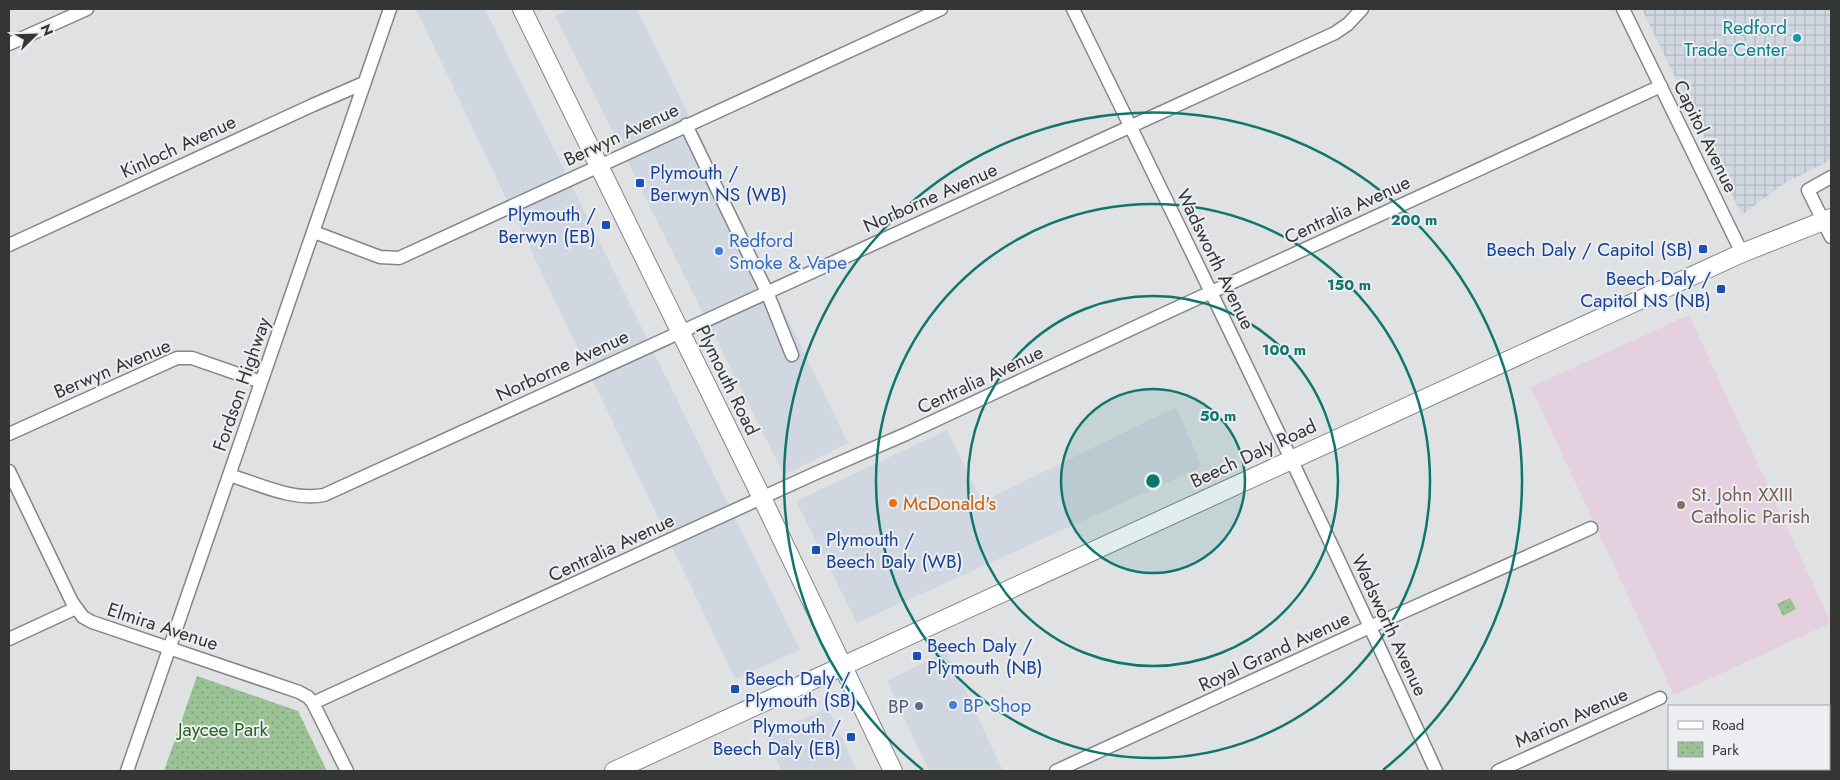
<svg xmlns="http://www.w3.org/2000/svg" width="1840" height="780" font-family="Jost,sans-serif">
  <style>
    .built { fill: #d1d7e0 }
    .industrial { fill: url(#industrial-grid) }
    .education { fill: #e5d0df }
    .park { fill: url(#park-dots) }
    .lines { fill: none; stroke-linecap: round; stroke-linejoin: round }
    .street-casing { stroke: #838587; stroke-width: 15 }
    .secondary-casing { stroke: #838587; stroke-width: 20 }
    .street { stroke: #fff; stroke-width: 12 }
    .secondary { stroke: #fff; stroke-width: 18 }
    .ring { fill: none; stroke: #0f766e; stroke-width: 2.5 }
    .culture-dot { fill: #0f9aa8; stroke: #edeef1; stroke-width: 2 }
    .transit-dot { fill: #1a4fb4; stroke: #edeef1; stroke-width: 2 }
    .shop-dot { fill: #3f7fe0; stroke: #edeef1; stroke-width: 2 }
    .food-dot { fill: #e8710a; stroke: #edeef1; stroke-width: 2 }
    .education-dot { fill: #8d6e63; stroke: #edeef1; stroke-width: 2 }
    .service-dot { fill: #5c6f8a; stroke: #edeef1; stroke-width: 2 }
    .labels { text-anchor: middle; stroke-width: 4; stroke-linejoin: round; paint-order: stroke }
    .culture-label { font-size: 19px; fill: #0d838f; stroke: #edeef1; text-anchor: end }
    .street-label { font-size: 19px; fill: #343535; stroke: #edeef1 }
    .transit-label { font-size: 19px; fill: #164399; stroke: #edeef1; text-anchor: start }
    .shop-label { font-size: 19px; fill: #366cbe; stroke: #edeef1; text-anchor: start }
    .education-label { font-size: 19px; fill: #785e54; stroke: #edeef1; text-anchor: start }
    .food-label { font-size: 19px; fill: #c56008; stroke: #edeef1; text-anchor: start }
    .service-label { font-size: 19px; fill: #4e5e75; stroke: #edeef1; text-anchor: end }
    .park-label { font-size: 19px; fill: #296424; stroke: #edeef1 }
    .centre { fill: #0f766e; stroke: #edeef1; stroke-width: 2.5 }
    .ring-label { font-size: 15px; text-anchor: middle; font-weight: bold; fill: #0f766e; stroke: #edeef1; stroke-width: 4; stroke-linejoin: round; paint-order: stroke }
  </style>
  <defs>
    <pattern id="industrial-grid" width="8" height="8" patternUnits="userSpaceOnUse" patternTransform="scale(1.25)"><rect width="8" height="8" fill="#d1d7e0"/><path d="M0 4h8M4 0v8" fill="none" stroke="#b4b9c1"/></pattern>
    <pattern id="park-dots" width="8" height="8" patternUnits="userSpaceOnUse" patternTransform="scale(1.25)"><rect width="8" height="8" fill="#9ac295"/><path d="M2 2h.1M6 6h.1" fill="none" stroke="#7e9e7a" stroke-width="1.8" stroke-linecap="round"/></pattern>
  </defs>
  <rect width="100%" height="100%" fill="#dfe1e3"/>
  <path class="built" d="M416 9H485L800 650 735 679Z
    M570 9H637L848 443 784 475 555 16Z
    M1176 407 1202 467 857 623 796 501 947 430 982 502Z
    M947 651 1003 771H929L887 681Z
    M828 708 857 771H782L765 736Z"/>
  <path class="industrial" d="M1642 9H1831V160L1785 183 1742 215Z"/>
  <path class="education" d="M1689 315 1831 623 1674 695 1531 387Z"/>
  <path class="park" d="M1790 598 1796 609 1783 616 1777 604Z
    M197 676 298 711 327 771H164Z"/>
  <g class="lines">
    <g class="street-casing">
      <path id="street" d="M1073 9C1197 262 1320 515 1436 771
        M1623 9 1742 253
        M9 44 87 9
        M686 125 767 292 792 355
        M1831 177 1808 190 1831 237
        M314 232 380 257 399 258 941 9
        M9 245 313 105 364 83
        M9 434 177 358H192L261 382
        M9 471 72 602 83 617 92 622 299 692 308 697 313 703 347 771
        M229 475C259 484 292 501 324 495L1335 33 1348 24 1362 9
        M9 639 76 608
        M313 703 816 473 906 434 1172 310 1661 86
        M127 771 390 9
        M1056 771 1385 620 1591 528
        M1498 771 1660 698"/>
    </g>
    <g class="secondary-casing">
      <path id="secondary" d="M522 9 762 498 893 771
        M614 771 1742 253 1831 218"/>
    </g>
    <use href="#street" class="street"/>
    <use href="#secondary" class="secondary"/>
  </g>
  <circle cx="1153" cy="481" r="92" fill="#0f766e" fill-opacity=".12"/>
  <g class="ring">
    <circle cx="1153" cy="481" r="92"/>
    <circle cx="1153" cy="481" r="185"/>
    <circle cx="1153" cy="481" r="277"/>
    <path d="M923 770A369 369 0 1 1 1383 770"/>
  </g>
  <circle class="culture-dot" cx="1797" cy="38" r="5"/>
  <g class="transit-dot">
    <rect x="635" y="178" width="10" height="10" rx="2.5"/>
    <rect x="601" y="220" width="10" height="10" rx="2.5"/>
    <rect x="1698" y="244" width="10" height="10" rx="2.5"/>
    <rect x="1716" y="284" width="10" height="10" rx="2.5"/>
    <rect x="811" y="545" width="10" height="10" rx="2.5"/>
    <rect x="912" y="651" width="10" height="10" rx="2.5"/>
    <rect x="730" y="684" width="10" height="10" rx="2.5"/>
    <rect x="846" y="732" width="10" height="10" rx="2.5"/>
  </g>
  <g class="shop-dot">
    <circle cx="719" cy="251" r="5"/>
    <circle cx="953" cy="705" r="5"/>
  </g>
  <circle class="food-dot" cx="893" cy="503" r="5"/>
  <circle class="education-dot" cx="1681" cy="505" r="5"/>
  <circle class="service-dot" cx="919" cy="706" r="5"/>
  <g class="labels">
    <g class="culture-label">
      <text x="1787" y="34">Redford<tspan x="1787" dy="22">Trade Center</tspan></text>
    </g>
    <g class="street-label">
      <text transform="translate(621 134) rotate(-25)" y="7">Berwyn Avenue</text>
      <text transform="translate(1706 136) rotate(64)" y="7">Capitol Avenue</text>
      <text transform="translate(178 146) rotate(-25)" y="7">Kinloch Avenue</text>
      <text transform="translate(930 197) rotate(-24)" y="7">Norborne Avenue</text>
      <text transform="translate(1347 209) rotate(-25)" y="7">Centralia Avenue</text>
      <text transform="translate(1216 259) rotate(64)" y="7">Wadsworth Avenue</text>
      <text transform="translate(562 365) rotate(-25)" y="7">Norborne Avenue</text>
      <text transform="translate(112 368) rotate(-23)" y="7">Berwyn Avenue</text>
      <text transform="translate(980 379) rotate(-25)" y="7">Centralia Avenue</text>
      <text transform="translate(728 380) rotate(64)" y="7">Plymouth Road</text>
      <text transform="translate(241 384) rotate(-71)" y="7">Fordson Highway</text>
      <text transform="translate(1253 453) rotate(-25)" y="7">Beech Daly Road</text>
      <text transform="translate(611 547) rotate(-25)" y="7">Centralia Avenue</text>
      <text transform="translate(1390 625) rotate(65)" y="7">Wadsworth Avenue</text>
      <text transform="translate(163 626) rotate(18)" y="7">Elmira Avenue</text>
      <text transform="translate(1274 651) rotate(-25)" y="7">Royal Grand Avenue</text>
      <text transform="translate(1571 717) rotate(-24)" y="7">Marion Avenue</text>
    </g>
    <g class="transit-label">
      <text x="650" y="179">Plymouth /<tspan x="650" dy="22">Berwyn NS (WB)</tspan></text>
      <text x="596" y="221" text-anchor="end">Plymouth /<tspan x="596" dy="22">Berwyn (EB)</tspan></text>
      <text x="1693" y="256" text-anchor="end">Beech Daly / Capitol (SB)</text>
      <text x="1711" y="285" text-anchor="end">Beech Daly /<tspan x="1711" dy="22">Capitol NS (NB)</tspan></text>
      <text x="826" y="546">Plymouth /<tspan x="826" dy="22">Beech Daly (WB)</tspan></text>
      <text x="927" y="652">Beech Daly /<tspan x="927" dy="22">Plymouth (NB)</tspan></text>
      <text x="745" y="685">Beech Daly /<tspan x="745" dy="22">Plymouth (SB)</tspan></text>
      <text x="841" y="733" text-anchor="end">Plymouth /<tspan x="841" dy="22">Beech Daly (EB)</tspan></text>
    </g>
    <g class="shop-label">
      <text x="729" y="247">Redford<tspan x="729" dy="22">Smoke &amp; Vape</tspan></text>
      <text x="963" y="712">BP Shop</text>
    </g>
    <g class="education-label">
      <text x="1691" y="501">St. John XXIII<tspan x="1691" dy="22">Catholic Parish</tspan></text>
    </g>
    <g class="food-label">
      <text x="903" y="510">McDonald's</text>
    </g>
    <g class="service-label">
      <text x="909" y="713">BP</text>
    </g>
    <g class="park-label">
      <text x="223" y="736">Jaycee Park</text>
    </g>
  </g>
  <circle cx="1153" cy="481" r="8" class="centre"/>
  <g class="ring-label">
    <text x="1414" y="225">200 m</text>
    <text x="1349" y="290">150 m</text>
    <text x="1284" y="355">100 m</text>
    <text x="1218" y="421">50 m</text>
  </g>
  <rect width="1840" height="780" fill="none" stroke="#343535" stroke-width="20"/>
  <rect x="1668" y="705" width="162" height="65" fill="#edeef1" stroke="#a3a4a6"/>
  <rect x="1678" y="721" width="25" height="8" fill="#ffffff" stroke="#a3a4a6"/>
  <text x="1712" y="730" font-size="15" fill="#343535">Road</text>
  <rect x="1678" y="742" width="25" height="15" fill="url(#park-dots)" stroke="#a3a4a6"/>
  <text x="1712" y="755" font-size="15" fill="#343535">Park</text>
  <g transform="translate(35 35) rotate(67)" stroke="#edeef1" stroke-width="4" paint-order="stroke">
  <path d="M0-4L9 19L0 12L-9 19Z" fill="#343535"/>
  <text y="-8" font-size="14" font-weight="bold" text-anchor="middle" fill="#343535">N</text>
  </g>
</svg>
